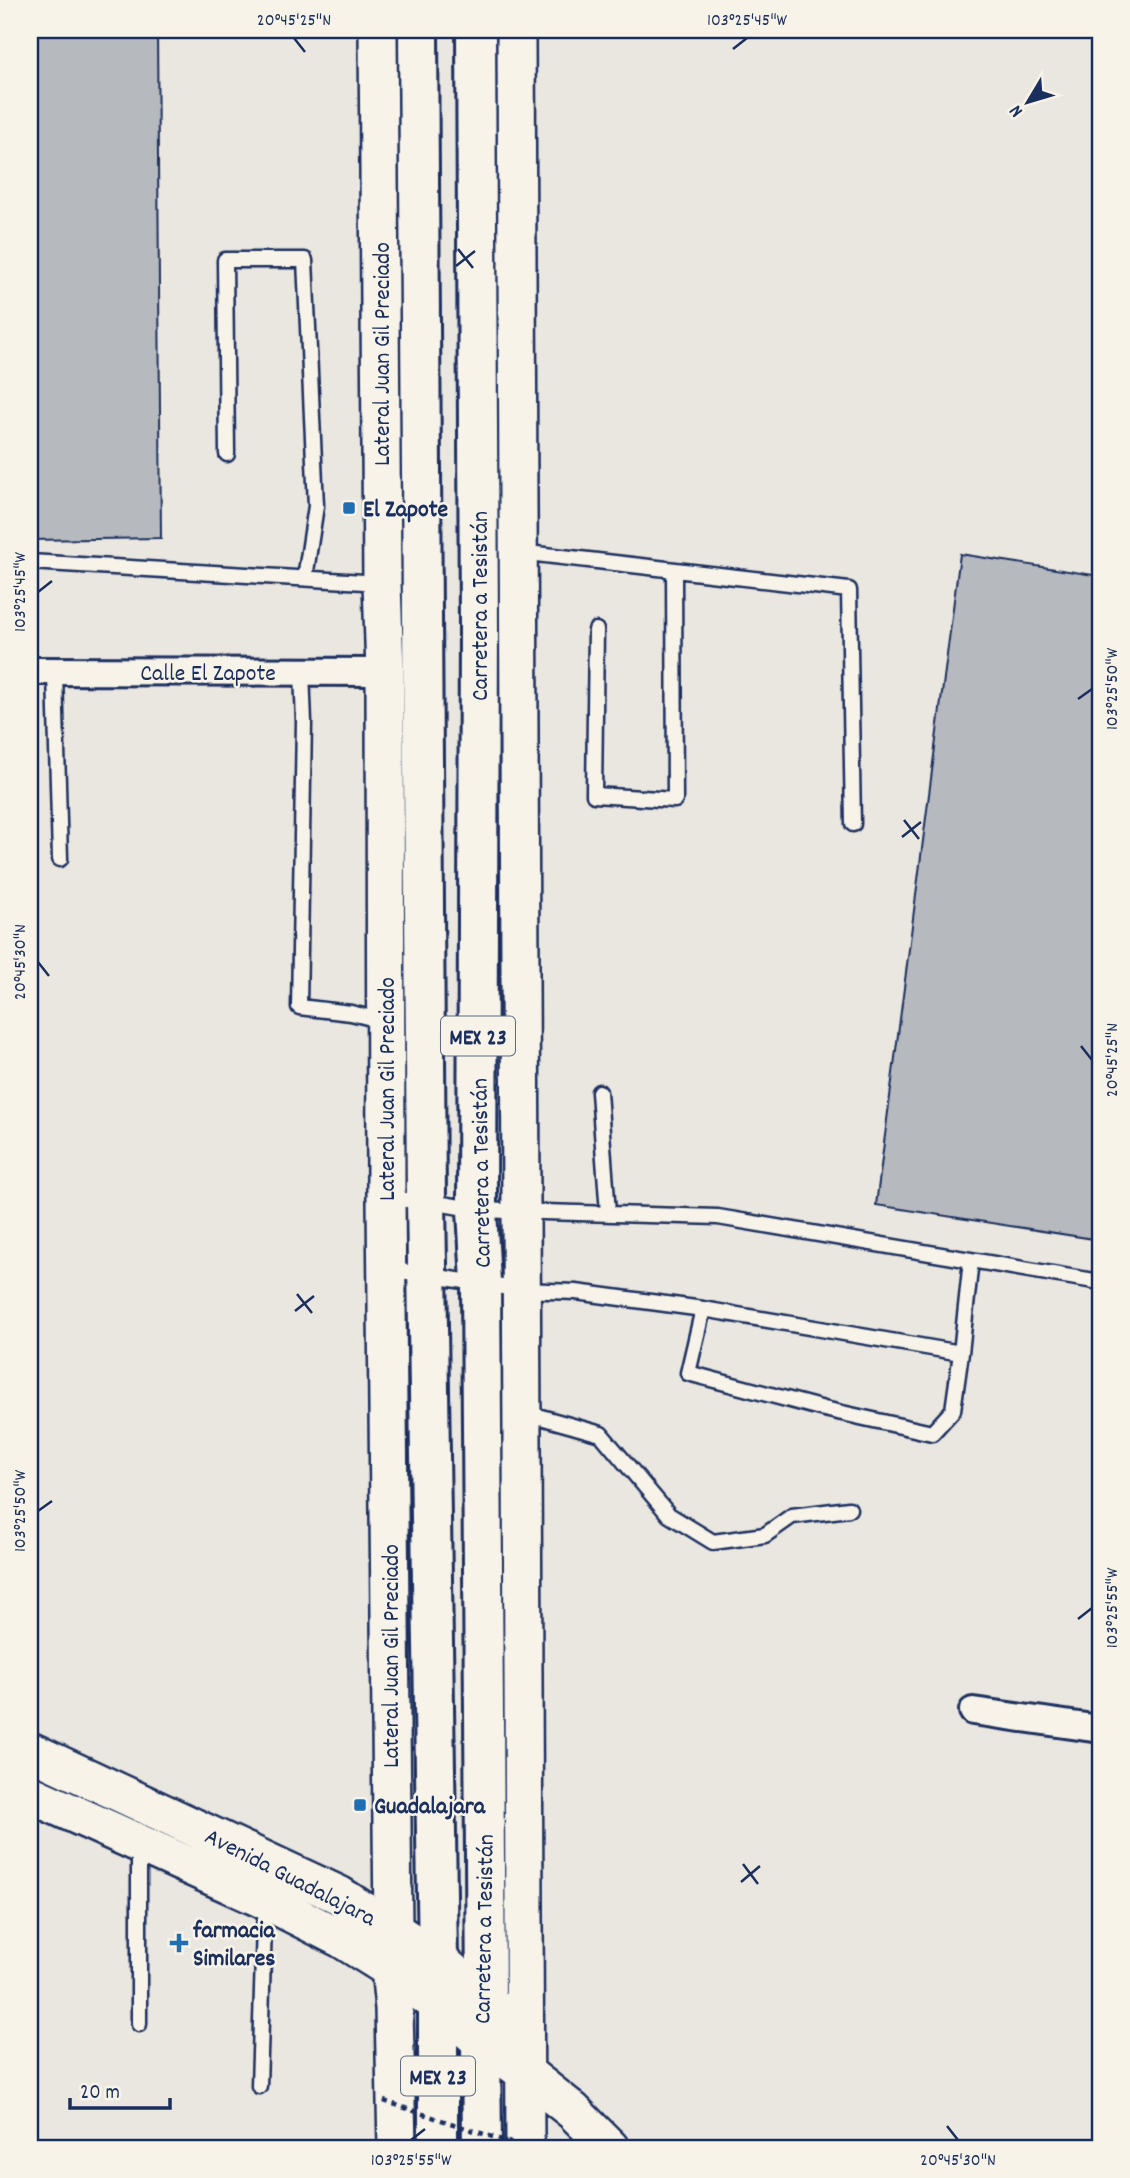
<svg xmlns="http://www.w3.org/2000/svg" width="1130" height="2178" font-family="Dekko,sans-serif">
  <style>
    .building { fill: #b6babf; stroke: #1b2f5e; stroke-width: 2 }
    .lines { fill: none; stroke-linecap: round; stroke-linejoin: round }
    .lane-casing { stroke: #1b2f5e; stroke-width: 19 }
    .street-casing { stroke: #1b2f5e; stroke-width: 32 }
    .secondary-casing { stroke: #1b2f5e; stroke-width: 42 }
    .primary-casing { stroke: #1b2f5e; stroke-width: 44 }
    .lane { stroke: #f7f3e8; stroke-width: 14 }
    .street { stroke: #f7f3e8; stroke-width: 26 }
    .secondary { stroke: #f7f3e8; stroke-width: 37 }
    .primary { stroke: #f7f3e8; stroke-width: 38 }
    .path-bridge { stroke: #1b2f5e; stroke-width: 4.5; stroke-dasharray: 5 5; stroke-linecap: butt }
    .ticks { fill: none; stroke: #1b2f5e; stroke-width: 2.5 }
    .poi-dot { fill: #1f6fb2; stroke: #f7f3e8; stroke-width: 2.5 }
    .labels { text-anchor: middle; stroke-width: 5; stroke-linejoin: round; paint-order: stroke }
    .shield { fill: #f7f3e8; stroke: #5d6a87; stroke-width: 2 }
    .shield-label { font-size: 23px; font-weight: bold; fill: #1b2f5e }
    .street-label { font-size: 24px; fill: #1b2f5e; stroke: #f7f3e8 }
    .poi-label { font-size: 24px; font-weight: bold; fill: #1b2f5e; stroke: #f7f3e8; text-anchor: start }
    .neatline { fill: none; stroke: #1b2f5e; stroke-width: 2.5 }
    .ticks-label { font-size: 18px; text-anchor: middle; fill: #1b2f5e }
  </style>
  <rect width="100%" height="100%" fill="#eae7e0"/>
  <filter id="ink" filterUnits="userSpaceOnUse"><feTurbulence type="fractalNoise" baseFrequency=".0143" numOctaves="2"/><feDisplacementMap in="SourceGraphic" scale="14" xChannelSelector="R" yChannelSelector="G"/><feConvolveMatrix kernelMatrix="1 2 1 2 8 2 1 2 1" color-interpolation-filters="sRGB"/></filter>
  <g filter="url(#ink)">
    <path class="building" d="M30 30H157L161 538 30 540Z
      M960 554 1100 576V1240L876 1205Z"/>
    <g class="lines">
      <g class="lane-casing">
        <path id="lane" d="M227 454 225 260H305L316 506 305 578
          M519 552 849 590 853 824
          M30 562 381 583
          M596 630 594 795 675 800 674 570
          M302 672 304 722 299 1007 351 1013 384 1021
          M55 673 60 859
          M599 1092 608 1213
          M387 1199 426 1201 477 1210 718 1217 1100 1282
          M388 1269 521 1290 576 1292 703 1309 961 1353 953 1410 932 1433 824 1409 688 1373 703 1309
          M961 1353 971 1260
          M523 1412 601 1434 669 1515 713 1542 765 1535 792 1516 849 1509
          M139 1847V2024
          M30 1856H31
          M259 2086 264 1925 268 1903"/>
      </g>
      <g class="street-casing">
        <path id="street" d="M30 671 385 672
          M973 1711 1100 1729"/>
      </g>
      <g class="secondary-casing">
        <path id="secondary" d="M378 30 382 583 385 672 386 1199 393 1929 390 1969 394 2008 397 2148
          M516 30 525 2148
          M30 1751 339 1895 438 1959 505 2018
          M30 1794 269 1902 342 1939 390 1969 437 2004 481 2041 524 2072 573 2111 610 2148"/>
      </g>
      <g class="primary-casing">
        <path id="primary" d="M418 30 426 1201 438 1959V2148
          M476 30 479 627 477 1210 481 1282 486 2001 481 2041 482 2148"/>
      </g>
      <use href="#lane" class="lane"/>
      <use href="#street" class="street"/>
      <use href="#secondary" class="secondary"/>
      <use href="#primary" class="primary"/>
      <path class="path-bridge" d="M384 2101 526 2148"/>
    </g>
  </g>
  <path class="ticks" d="M294 38 305 52M733 49 747 38M458 249 473 268M456 266 475 251M38 592 52 581M1078 699 1092 689M904 820 919 839M902 837 921 822M38 962 49 976M1081 1046 1092 1060M297 1294 312 1313M295 1311 314 1296M38 1511 52 1501M1078 1619 1092 1608M743 1864 758 1884M741 1882 760 1866M947 2126 958 2140M411 2140 425 2129"/>
  <g class="poi-dot">
    <rect x="342" y="501" width="14" height="14" rx="3.5"/>
    <rect x="353" y="1798" width="14" height="14" rx="3.5"/>
    <path d="M175.5 1932.5h7v7h7v7h-7v7h-7v-7h-7v-7h7z"/>
  </g>
  <g class="labels">
    <g class="shield">
      <rect x="441" y="1016.5" width="74" height="39" rx="5"/>
      <rect x="401" y="2056.5" width="74" height="39" rx="5"/>
    </g>
    <g class="shield-label">
      <text x="478" y="1044">MEX 23</text>
      <text x="438" y="2084">MEX 23</text>
    </g>
    <g class="street-label">
      <text transform="translate(381 354) rotate(-90)" y="8">Lateral Juan Gil Preciado</text>
      <text transform="translate(479 606) rotate(-90)" y="8">Carretera a Tesistán</text>
      <text x="208" y="680">Calle El Zapote</text>
      <text transform="translate(386 1089) rotate(-90)" y="8">Lateral Juan Gil Preciado</text>
      <text transform="translate(480 1173) rotate(-91)" y="8">Carretera a Tesistán</text>
      <text transform="translate(390 1656) rotate(-90)" y="8">Lateral Juan Gil Preciado</text>
      <text transform="translate(291 1876) rotate(27)" y="8">Avenida Guadalajara</text>
      <text transform="translate(483 1929) rotate(-89)" y="8">Carretera a Tesistán</text>
    </g>
    <g class="poi-label">
      <text x="363" y="516">El Zapote</text>
      <text x="374" y="1813">Guadalajara</text>
      <text x="193" y="1937">farmacia<tspan x="193" dy="28">Similares</tspan></text>
    </g>
  </g>
  <rect width="1130" height="2178" fill="none" stroke="#f7f3e8" stroke-width="77"/>
  <g transform="translate(1028 102) rotate(232)" stroke="#f7f3e8" stroke-width="5" paint-order="stroke">
  <path d="M0-5L12 26L0 18L-12 26Z" fill="#1b2f5e"/>
  <text y="-10" font-size="19" font-weight="bold" text-anchor="middle" fill="#1b2f5e">N</text>
  </g>
  <path d="M70 2098v10h100v-10" fill="none" stroke="#1b2f5e" stroke-width="3.5"/>
  <text x="80" y="2098" font-size="21" fill="#1b2f5e" stroke="#f7f3e8" stroke-width="5" paint-order="stroke">20 m</text>
  <rect x="38" y="38" width="1054" height="2102" class="neatline"/>
  <g class="ticks-label">
    <text x="294" y="25">20°45'25"N</text>
    <text x="747" y="25">103°25'45"W</text>
    <text transform="translate(19 592) rotate(-90)" y="6">103°25'45"W</text>
    <text transform="translate(1111 689) rotate(-90)" y="6">103°25'50"W</text>
    <text transform="translate(19 962) rotate(-90)" y="6">20°45'30"N</text>
    <text transform="translate(1111 1060) rotate(-90)" y="6">20°45'25"N</text>
    <text transform="translate(19 1511) rotate(-90)" y="6">103°25'50"W</text>
    <text transform="translate(1111 1608) rotate(-90)" y="6">103°25'55"W</text>
    <text x="411" y="2165">103°25'55"W</text>
    <text x="958" y="2165">20°45'30"N</text>
  </g>
</svg>
